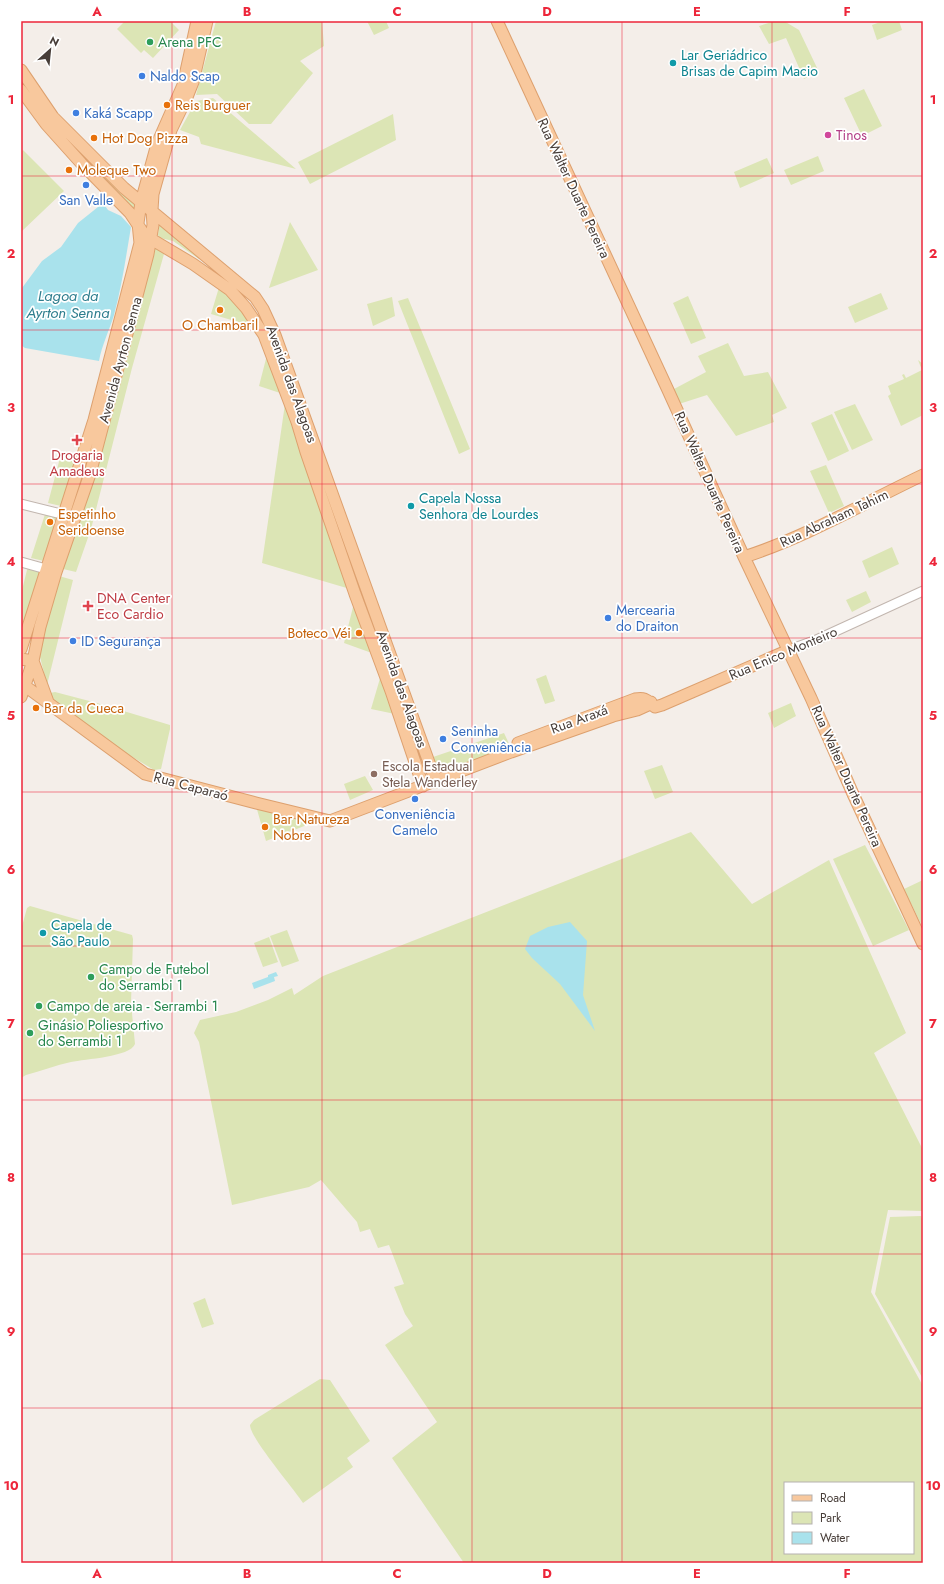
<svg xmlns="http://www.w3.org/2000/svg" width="944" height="1584" font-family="Jost,sans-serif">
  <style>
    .green { fill: #dce5b5; fill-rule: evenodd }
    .water { fill: #a9e2ec }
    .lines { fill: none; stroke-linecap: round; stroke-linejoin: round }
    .minor-casing { stroke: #c2b6af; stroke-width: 11 }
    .major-casing { stroke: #dda06e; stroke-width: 13 }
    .minor { stroke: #fff; stroke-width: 9 }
    .major { stroke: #f8c89d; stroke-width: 11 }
    .grid { fill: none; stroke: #ed263a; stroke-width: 1; stroke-opacity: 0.55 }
    .leisure-dot { fill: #2e9e5b; stroke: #fff; stroke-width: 1.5 }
    .culture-dot { fill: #0f9aa8; stroke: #fff; stroke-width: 1.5 }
    .shop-dot { fill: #3f7fe0; stroke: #fff; stroke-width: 1.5 }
    .food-dot { fill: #e8710a; stroke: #fff; stroke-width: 1.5 }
    .hotel-dot { fill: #d1479c; stroke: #fff; stroke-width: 1.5 }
    .health-dot { fill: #e0444e; stroke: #fff; stroke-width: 1.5 }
    .education-dot { fill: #8d6e63; stroke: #fff; stroke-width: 1.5 }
    .labels { text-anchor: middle; stroke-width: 3.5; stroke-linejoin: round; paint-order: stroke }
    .leisure-label { font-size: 14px; fill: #27864d; stroke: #fff; text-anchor: start }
    .culture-label { font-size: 14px; fill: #0d838f; stroke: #fff; text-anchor: start }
    .shop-label { font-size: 14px; fill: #366cbe; stroke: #fff; text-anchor: start }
    .food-label { font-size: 14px; fill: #c56008; stroke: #fff; text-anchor: start }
    .hotel-label { font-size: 14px; fill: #b23c85; stroke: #fff; text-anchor: start }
    .street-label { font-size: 14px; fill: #473d38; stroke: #fff }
    .health-label { font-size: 14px; fill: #be3a42; stroke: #fff }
    .education-label { font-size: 14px; fill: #785e54; stroke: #fff; text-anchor: start }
    .water-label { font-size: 15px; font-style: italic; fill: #2f7e8e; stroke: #fff }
    .neatline { fill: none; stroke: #ed263a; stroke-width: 1.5 }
    .grid-label { font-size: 13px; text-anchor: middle; font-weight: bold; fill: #ed263a }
  </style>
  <rect width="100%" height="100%" fill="#f4eee9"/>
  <path class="green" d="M125 21H170L179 30 153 58 144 50 141 53 117 29Z
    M216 21H322L324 46 300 61 313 73 271 124H249L217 94 196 95Z
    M367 21H386L389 28 374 35Z
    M775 21H784L799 30 819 72 804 79 786 38 769 44 759 26Z
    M883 21H899L902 30 877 40 872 25Z
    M864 89 882 126 862 136 844 98Z
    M213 98 296 169 201 144 199 137 180 130 196 101Z
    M393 114 396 140 310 184 298 162Z
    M23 150 64 191 21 232V152Z
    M818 156 824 171 791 185 784 170Z
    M767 158 774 173 740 188 734 172Z
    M89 159 138 200 137 212 89 163Z
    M160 218 202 258 199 259 173 241 160 238 158 235Z
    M290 222 318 270 269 288Z
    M155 245 164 248V254L132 368 91 529 76 572 63 569Z
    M220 284 259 328 211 314Z
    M881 293 888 309 855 323 848 307Z
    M688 296 706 338 691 344 673 303Z
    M392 297 395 316 373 326 367 304Z
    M408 298 470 449 459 454 398 301Z
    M728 343 744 376 768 372 787 408 772 415 774 422 736 436 707 395 679 404 674 389 706 372 698 356Z
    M268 351 283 394 259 386Z
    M918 360 923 364V415L901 426 888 396 891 394 888 386 904 379 902 375 904 374 906 378 922 370Z
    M285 404 350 589 262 563Z
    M855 404 873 440 852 450 834 412Z
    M832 414 849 451 828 461 811 423Z
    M60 458 77 461 61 506 48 503Z
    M826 465 844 506 829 513 810 471Z
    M46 511 60 515 44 561 31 558Z
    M892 547 899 564 869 578 862 561Z
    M28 566 44 571 21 634V594Z
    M59 576 73 580 47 685 39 653Z
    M866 591 871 602 852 612 846 600Z
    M354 603 373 652H369L344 643Z
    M381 675 395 714 371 709Z
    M546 675 555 701 545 704 536 679Z
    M55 692 97 703 170 725V729L161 769 154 770 111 744 50 699V693Z
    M791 703 796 716 774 728 768 713Z
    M504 733 511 748 439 774 433 757Z
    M662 765 673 792 655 799 644 771Z
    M365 776 373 790 350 800 344 784Z
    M256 806 317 821 266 841Z
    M691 832 752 904 829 860 906 1033 874 1053 923 1150V1211L888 1210 871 1292 923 1386V1563H464L392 1458 437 1422 385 1345 413 1326 405 1314 394 1287 404 1284 389 1245 378 1248 370 1229 360 1232 357 1222 321 1180 309 1187 232 1205 199 1042 194 1033 200 1020 236 1012 268 1000 292 988 294 995 323 976ZM785 1483H913V1553H785Z
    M865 845 909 930 873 946 833 859Z
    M923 880V928L904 889Z
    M30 906 132 935 133 939 131 1003 135 1044C130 1057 85 1059 71 1062 56 1065 41 1071 26 1075L21 1078V930L27 908Z
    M287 930 299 961 282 967 270 936Z
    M269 937 278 962 263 967 254 943Z
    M921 1216 923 1221V1379L875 1294 890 1217Z
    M205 1298 214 1324 202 1328 193 1303Z
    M320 1379 330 1380 370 1441 347 1458 353 1467 303 1503C294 1489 250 1438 250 1425L254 1420Z"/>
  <path class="water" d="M103 203 108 210 121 216 131 227C126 256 122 286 114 315 109 331 102 345 99 361L25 348 21 345 22 288 42 261 61 247 78 223Z
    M570 922 587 941 583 995 595 1031 560 984 532 958 525 949 530 936 548 927Z
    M276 972 278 976 274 977 275 981 254 989 252 983 268 977V975Z"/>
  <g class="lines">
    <g class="minor-casing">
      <path id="minor" d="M21 504 69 516
        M21 562 46 569
        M789 650 814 641 923 591"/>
    </g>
    <g class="major-casing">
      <path id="major" d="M497 21 667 388 744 557 811 698 853 794 923 944
        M21 70 53 117 124 188 255 297 263 309 275 335 436 782
        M21 90 46 124 81 163 130 213 144 234 151 239 193 264 230 290 246 308 264 335 297 422 306 452 355 594 391 691 423 786
        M744 557C806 537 864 503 923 475
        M21 649 94 420 140 243 138 223 141 202 157 144 183 85 197 21
        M21 659 33 661
        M33 661 48 702
        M21 683 145 774 256 803 330 821 511 752 613 716 637 710 648 705 651 702
        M21 697 33 661 40 627 56 572 90 474 148 254 153 225 152 210 153 194 171 130 187 97 193 82 207 21
        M518 743 635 699C647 697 647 701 655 707L662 705 789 650"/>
    </g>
    <use href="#minor" class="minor"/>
    <use href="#major" class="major"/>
  </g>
  <path class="grid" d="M172 21V1563M322 21V1563M472 21V1563M622 21V1563M772 21V1563M21 176H923M21 330H923M21 484H923M21 638H923M21 792H923M21 946H923M21 1100H923M21 1254H923M21 1408H923"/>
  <g class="leisure-dot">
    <circle cx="150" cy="42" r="4"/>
    <circle cx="91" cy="977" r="4"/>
    <circle cx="39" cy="1006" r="4"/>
    <circle cx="30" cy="1033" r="4"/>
  </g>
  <g class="culture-dot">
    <circle cx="673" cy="63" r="4"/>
    <circle cx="411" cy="506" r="4"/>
    <circle cx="43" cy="933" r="4"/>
  </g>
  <g class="shop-dot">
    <circle cx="142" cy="76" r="4"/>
    <circle cx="76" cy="113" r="4"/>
    <circle cx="86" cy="185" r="4"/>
    <circle cx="608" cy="618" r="4"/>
    <circle cx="73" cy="641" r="4"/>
    <circle cx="443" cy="739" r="4"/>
    <circle cx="415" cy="799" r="4"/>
  </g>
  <g class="food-dot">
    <circle cx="167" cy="105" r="4"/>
    <circle cx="94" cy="138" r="4"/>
    <circle cx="69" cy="170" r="4"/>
    <circle cx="220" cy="310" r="4"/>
    <circle cx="50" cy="522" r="4"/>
    <circle cx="359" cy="633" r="4"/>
    <circle cx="36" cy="708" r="4"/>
    <circle cx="265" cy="827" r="4"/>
  </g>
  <circle class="hotel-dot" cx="828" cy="135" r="4"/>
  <g class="health-dot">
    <path d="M75 434h4v4h4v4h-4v4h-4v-4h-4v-4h4z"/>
    <path d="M86 600h4v4h4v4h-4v4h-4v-4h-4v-4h4z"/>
  </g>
  <circle class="education-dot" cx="374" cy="774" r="4"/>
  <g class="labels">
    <g class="leisure-label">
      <text x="158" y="47">Arena PFC</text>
      <text x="99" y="974">Campo de Futebol<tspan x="99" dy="16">do Serrambi 1</tspan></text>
      <text x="47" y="1011">Campo de areia - Serrambi 1</text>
      <text x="38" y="1030">Ginásio Poliesportivo<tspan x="38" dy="16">do Serrambi 1</tspan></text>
    </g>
    <g class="culture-label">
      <text x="681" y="60">Lar Geriádrico<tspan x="681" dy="16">Brisas de Capim Macio</tspan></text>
      <text x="419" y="503">Capela Nossa<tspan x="419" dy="16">Senhora de Lourdes</tspan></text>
      <text x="51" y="930">Capela de<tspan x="51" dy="16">São Paulo</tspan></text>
    </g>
    <g class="shop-label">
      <text x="150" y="81">Naldo Scap</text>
      <text x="84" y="118">Kaká Scapp</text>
      <text x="86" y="205" text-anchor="middle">San Valle</text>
      <text x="616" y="615">Mercearia<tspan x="616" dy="16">do Draiton</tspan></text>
      <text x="81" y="646">ID Segurança</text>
      <text x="451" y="736">Seninha<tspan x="451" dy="16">Conveniência</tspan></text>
      <text x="415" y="819" text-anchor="middle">Conveniência<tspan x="415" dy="16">Camelo</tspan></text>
    </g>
    <g class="food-label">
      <text x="175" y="110">Reis Burguer</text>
      <text x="102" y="143">Hot Dog Pizza</text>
      <text x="77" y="175">Moleque Two</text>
      <text x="220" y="330" text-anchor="middle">O Chambaril</text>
      <text x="58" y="519">Espetinho<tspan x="58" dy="16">Seridoense</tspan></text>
      <text x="351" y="638" text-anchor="end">Boteco Véi</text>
      <text x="44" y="713">Bar da Cueca</text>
      <text x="273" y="824">Bar Natureza<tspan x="273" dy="16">Nobre</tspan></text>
    </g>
    <g class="hotel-label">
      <text x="836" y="140">Tinos</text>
    </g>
    <g class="street-label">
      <text transform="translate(574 188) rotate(65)" y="5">Rua Walter Duarte Pereira</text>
      <text transform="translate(120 360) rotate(-75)" y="5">Avenida Ayrton Senna</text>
      <text transform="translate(292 384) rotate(70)" y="5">Avenida das Alagoas</text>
      <text transform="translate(710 482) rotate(66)" y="5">Rua Walter Duarte Pereira</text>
      <text transform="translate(834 518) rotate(-25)" y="5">Rua Abraham Tahim</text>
      <text transform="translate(783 653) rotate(-23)" y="5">Rua Enico Monteiro</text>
      <text transform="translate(402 689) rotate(70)" y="5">Avenida das Alagoas</text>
      <text transform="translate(579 719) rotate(-20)" y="5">Rua Araxá</text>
      <text transform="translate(847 776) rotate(66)" y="5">Rua Walter Duarte Pereira</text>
      <text transform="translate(191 786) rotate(15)" y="5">Rua Caparaó</text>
    </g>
    <g class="health-label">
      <text x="77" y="460">Drogaria<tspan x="77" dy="16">Amadeus</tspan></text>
      <text x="97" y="603" text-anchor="start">DNA Center<tspan x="97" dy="16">Eco Cardio</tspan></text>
    </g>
    <g class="education-label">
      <text x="382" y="771">Escola Estadual<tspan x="382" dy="16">Stela Wanderley</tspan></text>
    </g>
    <g class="water-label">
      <text x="68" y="301">Lagoa da<tspan x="68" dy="17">Ayrton Senna</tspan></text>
    </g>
  </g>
  <rect width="944" height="1584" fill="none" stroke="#ffffff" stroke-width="44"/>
  <rect x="784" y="1482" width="130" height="72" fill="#ffffff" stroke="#b5b1af"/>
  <rect x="792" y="1495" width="20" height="6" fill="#f8c89d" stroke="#b5b1af"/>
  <text x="820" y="1502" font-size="12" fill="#473d38">Road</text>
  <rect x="792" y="1512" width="20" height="12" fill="#dce5b5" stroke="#b5b1af"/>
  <text x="820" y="1522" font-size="12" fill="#473d38">Park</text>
  <rect x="792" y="1532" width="20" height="12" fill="#a9e2ec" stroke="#b5b1af"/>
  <text x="820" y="1542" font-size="12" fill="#473d38">Water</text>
  <g transform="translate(50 50) rotate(27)" stroke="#ffffff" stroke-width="3" paint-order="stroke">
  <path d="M0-3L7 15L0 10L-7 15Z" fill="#473d38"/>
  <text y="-6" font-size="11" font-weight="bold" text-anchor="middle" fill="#473d38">N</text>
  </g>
  <rect x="22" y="22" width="900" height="1540" class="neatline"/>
  <g class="grid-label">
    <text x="97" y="16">A</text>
    <text x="247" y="16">B</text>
    <text x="397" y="16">C</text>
    <text x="547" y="16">D</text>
    <text x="697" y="16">E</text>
    <text x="847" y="16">F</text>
    <text x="11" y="104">1</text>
    <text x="933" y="104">1</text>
    <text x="11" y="258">2</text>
    <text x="933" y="258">2</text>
    <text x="11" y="412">3</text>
    <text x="933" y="412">3</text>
    <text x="11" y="566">4</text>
    <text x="933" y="566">4</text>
    <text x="11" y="720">5</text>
    <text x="933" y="720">5</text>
    <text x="11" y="874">6</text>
    <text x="933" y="874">6</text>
    <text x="11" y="1028">7</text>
    <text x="933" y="1028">7</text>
    <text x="11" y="1182">8</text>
    <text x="933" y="1182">8</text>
    <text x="11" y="1336">9</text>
    <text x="933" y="1336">9</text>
    <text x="11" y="1490">10</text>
    <text x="933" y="1490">10</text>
    <text x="97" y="1578">A</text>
    <text x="247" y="1578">B</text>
    <text x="397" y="1578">C</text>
    <text x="547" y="1578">D</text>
    <text x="697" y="1578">E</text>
    <text x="847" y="1578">F</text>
  </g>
</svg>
